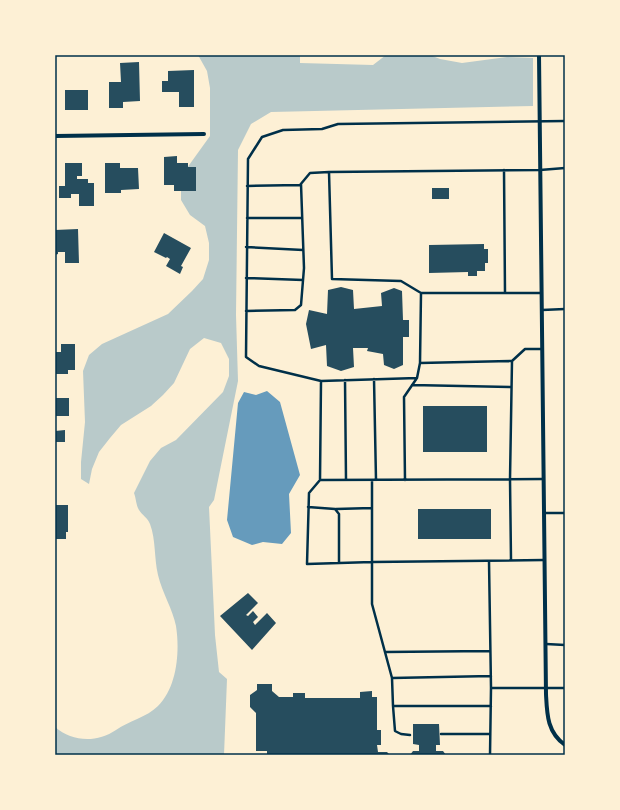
<svg xmlns="http://www.w3.org/2000/svg" width="620" height="810" font-family="'Varela Round',sans-serif">
  <style>
    .green { fill: #b9caca }
    .water { fill: #669bbc }
    .building { fill: #264d5e }
    .lines { fill: none; stroke-linecap: round; stroke-linejoin: round }
    .service { stroke: #003049; stroke-width: 2.5 }
    .minor { stroke: #003049; stroke-width: 4 }
    .neatline { fill: none; stroke: #003049; stroke-width: 1.5 }
  </style>
  <rect width="100%" height="100%" fill="#fdf0d5"/>
  <path class="green" d="M198 55H300V63L373 65 386 55H430L440 59 462 63 507 57 533 58V106L271 112 251 124 238 150 236 315 238 381 214 500 209 507 215 635 219 672 227 679 224 755H55V727C72 742 97 743 116 730 129 721 147 717 158 706 177 687 180 652 176 626 173 610 162 592 158 575 154 558 156 540 150 524 148 518 142 515 139 510 136 505 136 498 134 493L150 461 161 448 176 440 223 392 229 376V359L221 343 204 338 190 349 174 383 163 395 151 406 121 425 110 438 99 452 92 469 89 484 81 479V462L85 422 83 371 89 355 102 344 168 314 192 291 203 279 209 260V243L205 226 190 215 181 200V183L187 168 210 136V88L207 71Z"/>
  <path class="water" d="M267 391 280 402 300 475 289 494 291 533 282 544 263 542 252 545 233 537 227 520 238 403 244 392 256 395Z"/>
  <path class="building" d="M139 62 140 101 123 102V108H109V82H121L120 63Z
    M194 70V107H179V92H162V81H168V71Z
    M65 90H88V110H65Z
    M177 156V163H188V167H196V191H174V185H164V157Z
    M65 163H82V176H77V179H88V183H94V206H79V194H71V198H59V186H65Z
    M105 163H120V168H138L139 189 121 190V193H105Z
    M432 188H449V199H432Z
    M78 229 79 263H65V252H58V254L55 255V230Z
    M164 233 191 248 181 266 183 267 180 274 166 266 170 259 167 257 166 258 154 252Z
    M484 244V249H488V263H485V271H477V276H468V272L429 273V245Z
    M341 287 353 290 354 309 382 306 381 293 394 288 402 291 403 320H409V337H403V365L394 369 384 365 383 354 367 351 368 348H353L354 367 341 371 327 366 326 345 311 349 306 324 309 310 327 314 328 290Z
    M61 344H75V370H68V374H55V352H61Z
    M55 398H69V416H55Z
    M423 406H487V452H423Z
    M65 430V442H55V431Z
    M55 505H68V532H66V539H55Z
    M418 509H491V539H418Z
    M248 593 258 603 246 615 248 616 253 611 258 617 253 622 255 625 267 613 276 623 252 650 220 616Z
    M257 684H272V691L279 697H293V693H305V698H360V692L372 691V697H377V730H381V745H377L378 752H387L390 755H267V751H256V713L250 707V695L257 690Z
    M413 724H439L440 745H436V751H443L446 755H410L413 751H419V745L413 744Z"/>
  <g class="lines">
    <path class="service" d="M504 170 505 293
      M247 186 300 185 310 173 329 172
      M247 218H302
      M246 247 303 250
      M246 278 303 280
      M541 293H421L401 281 332 279 329 172 540 170 565 168
      M542 310 565 309
      M246 311 295 310 301 305 304 268 301 184
      M420 363 512 361 525 349H542
      M417 378 321 381 259 366 246 357 248 159 262 137 283 130 322 129 338 124 565 121
      M374 379 376 480
      M345 380 346 480
      M321 381 320 480 309 493 307 564 372 562V480
      M412 385 511 387
      M320 480 543 479
      M405 480 404 397 417 378 420 363 421 293
      M308 507 335 509 339 514V563
      M336 509 372 508
      M544 513H565
      M511 560 510 479 512 361
      M489 561 491 688
      M546 644 565 645
      M385 652 490 651
      M392 678 491 676
      M393 706 395 731 401 734 410 735
      M491 706H393L392 678 372 604V562L544 560
      M441 734H490
      M490 755 491 688H565"/>
    <path class="minor" d="M539 55 546 694C547 714 547 732 565 745
      M55 136 204 134"/>
  </g>
  <rect width="620" height="810" fill="none" stroke="#fdf0d5" stroke-width="112"/>
  <rect x="56" y="56" width="508" height="698" class="neatline"/>
</svg>
